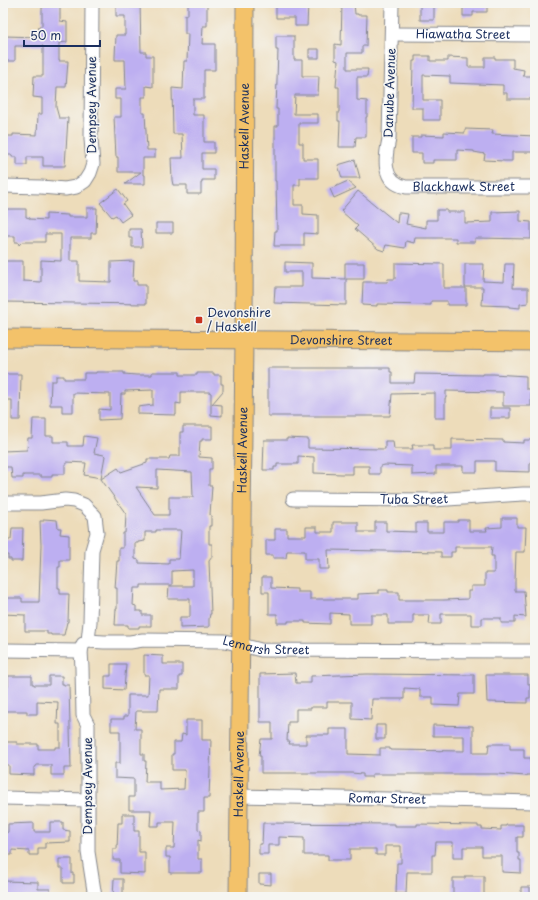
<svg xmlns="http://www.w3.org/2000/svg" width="538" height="900" font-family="'Playpen Sans',sans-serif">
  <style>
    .building { fill: #bdaff1; fill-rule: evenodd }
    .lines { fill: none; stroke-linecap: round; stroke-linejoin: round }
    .minor-casing { stroke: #84868c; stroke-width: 15 }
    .major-casing { stroke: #84868c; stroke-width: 19 }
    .minor { stroke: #fff; stroke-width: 13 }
    .major { stroke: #f3c26a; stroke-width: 17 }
    .poi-dot { fill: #c8321e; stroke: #f6f6f2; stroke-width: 1.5 }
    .labels { text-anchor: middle; stroke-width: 3; stroke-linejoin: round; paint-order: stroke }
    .street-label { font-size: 12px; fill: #1b2f5e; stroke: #f6f6f2 }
    .poi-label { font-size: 12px; fill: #1b2f5e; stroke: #f6f6f2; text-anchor: start }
  </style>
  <rect width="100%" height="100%" fill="#f6f6f2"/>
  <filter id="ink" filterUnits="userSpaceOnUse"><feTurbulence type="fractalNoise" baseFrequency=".025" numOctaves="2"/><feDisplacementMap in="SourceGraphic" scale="8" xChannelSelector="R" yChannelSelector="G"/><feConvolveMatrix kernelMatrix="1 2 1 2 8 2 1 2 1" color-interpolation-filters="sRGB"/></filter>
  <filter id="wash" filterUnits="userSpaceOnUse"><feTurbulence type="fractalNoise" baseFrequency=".012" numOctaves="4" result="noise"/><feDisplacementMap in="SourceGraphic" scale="16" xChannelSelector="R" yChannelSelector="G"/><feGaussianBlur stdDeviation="0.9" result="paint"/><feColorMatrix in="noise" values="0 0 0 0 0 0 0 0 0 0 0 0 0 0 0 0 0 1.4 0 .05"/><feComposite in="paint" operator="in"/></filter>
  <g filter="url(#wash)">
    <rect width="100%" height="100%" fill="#eddcba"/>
    <g id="blocks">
      <path class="building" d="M44 3H60V21L67 22V42L59 43V61H68L66 87H57L56 107 59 118H68L65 166H43V157H27V165H17V157H12V155H6V136H13V134L37 135 38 114H42V98L33 97 34 76H43V46H15V61H5V36L38 37 39 26H42V7H44Z
        M127 3H140L141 52H146V56H153V87L146 86V97H142V113H145L147 150H155V158H143V175H145V184H125L141 172H118V157H116L114 117H121V99H115V89H126L125 60H115V57L116 35H125V16H116V6H127Z
        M188 3H207V26H203L202 44H215V70H204V99H193V115H204V142H214V153H202V169H214V180H202V183H201V194H187V185H173L172 180 171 158H183L182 134H173L172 88 183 89 184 61H187L188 34H185V15H188Z
        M276 3H308L307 26H295V18H276Z
        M342 3H354L355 14H358V15H367L366 46H362V53H347V69H368L367 77H357V100L367 101V117H366V137H356L355 147H339L340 121H338V112H339V87H336L338 61 335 60V44L341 45Z
        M420 3H434V20H420Z
        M463 3H487V12H473V16H463Z
        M276 36H294V60H302V76H319L318 95H295L294 114H318V123H299V143H303V159H318V178H300V185H294V205H303V214L318 215V234L304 233V246H274L275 231H277L276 181H275V126H278V109H276L278 50H276Z
        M309 49H319V58H309Z
        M415 56H430V61H448V57L468 58V67H485V57H495V59H513V68L524 70 523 76H535V99H507V93H503V85L450 83V76L423 75V100H440V120H423V108H412L413 61H415Z
        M465 129 493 130 492 134 535 136V152H512V161H504L484 160 485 154 474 152V151L457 150V160H433V163H422V153H412V137H421V135L444 136V132L465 133Z
        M355 160 360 178H342L338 165Z
        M348 181 356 188 334 198 330 189Z
        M118 189 127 201 123 204 131 215 121 222 116 215 112 217 100 203Z
        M358 191 397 223 398 213H400L408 214 406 224 426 228V220H437V210H447V212H465V223L492 222V212L520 211V221L531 222V239L475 238V242H456V238H415L414 243 406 241 405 248 386 245 384 251 378 249 355 229 358 226 341 211Z
        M87 208H97L96 233H91V238H70V261H79V281L111 282V262L134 261 133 281H137V285H146V304L3 302V261H23V281L41 282V260L61 261V234H45V242H22L19 245 18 242H15V236H3V209H26V217L30 218V219L46 220V214L68 215V217H87Z
        M156 223H173V233H156Z
        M129 229H141L142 247H132V238H129Z
        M285 262 312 263V278L345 279V263H364V279H346V305L274 303 275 287H302V272H285Z
        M395 263 444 264V288H466V305H447V301H431V305L377 304V306L362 305 363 282H387L388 279H395Z
        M465 264H484L483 281 504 282 505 264H514L513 288H528V303L520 304V308L509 307V306L482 305 483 287H465Z
        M268 368H390V372H392V383H414L415 374 483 375V374H493L526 376V389H531V406H503V392L446 391V398H445V418H435V393L392 394 390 416H268Z
        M96 372H124V374L136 375H152V372H180V375H197V373H214V375H221V384H223V391L212 404 222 405V416L211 415V393L209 392H181V404L176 403V415L138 414V407L153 405V390L125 391V394H121L120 419 99 420V409L110 410V394L73 393V412H62V405H50L51 381H56V376H64V379H84V373H96Z
        M3 374H21L20 420H12V400H6V398H3Z
        M490 408H510V418H490Z
        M33 419H46V436H53V442H68V446H83L84 436 97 438 94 453 104 455 105 456 101 478 84 475 86 463 67 462V464H65V474H52V477H41V475H23V478H12L11 467H3V451L27 450 28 438H32Z
        M183 426H212V439H202V441H200L199 457 212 458V469H209V486H212L210 515H211V526H209V544H212V557L209 561 211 614H210L209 619V627L180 628V617H190V599H168L169 586H193V570L172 571V585H141V588H134L133 605 136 606V611H142V615H151V626H139V628H128V625H115L116 609H117V588H115L117 561H119V548H123V533H125L126 514 101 479 118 468 121 472 147 463V459H169L170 456H180V432H183ZM157 470 192 472 193 497H169V515H155L136 487 157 488ZM156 530H181L179 559H169V564L139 563V560L135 559V543H138V542L145 541V532H156Z
        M287 438 308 439V448L385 449V441H393L394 449H413L412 445H433V450H452V439L503 440V442L524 443V440H533L532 463H530V472L495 471V461H477V472H463V466H436V474L412 475V466L385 465 380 466V474H369V466H353V474H342L314 473V457L298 456V464H277V467H274V470H263L264 440H287Z
        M502 518H517V527H526L525 552H516L515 582V591H524L526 617 515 616V623H501V618H482V625H471V614H441V624H429L430 615H413V624H388V615H371V624H349V614L330 613V624L305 623V621H288V623H277V614H269V592H262V577H271V588L297 589V592H310V599H358V594L379 593V590H388V592H399V600H444L468 599V591H471V586H485V573H494V556H491L492 547H455V552H451V557H441V552L328 550 329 569H319V559H305V551H287L286 558H273V555H266V540H275V529H287V536H306V527H317V532H333V522H358V532H375V522H386V531L416 532V523H427V532H444V522H458V520H469V531H487L486 528 502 527Z
        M44 519 57 520 58 528H61L60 534 69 535V560H60V567H58V588H60V594H69L68 622H67L64 635H51V634H47V631H25V615L3 614V598H22V602H39L41 545 40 521H44Z
        M12 528H23L22 561H11V559H8V555H3V539H11Z
        M144 655 163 656V664H182V676H179V689H159L158 711H136L135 729H141V754H144V761H146L145 782H160V790L184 789 185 770H172V754H174V742H181L182 734 186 735V720H202V740H211L209 798H204V812H198V830L201 831V841L198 840V859H202V873H170V857H166V848H174L175 822H159V826H150L151 810H129V797H134V779L115 778V763H120V731H111V719H124V716H128V695H148L149 675H144Z
        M111 664H126L124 690 105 689V676H111Z
        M295 673 296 683H311V676L367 674 474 675V694H460L459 706 433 705V697H420V689L404 688V699H372L371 720 352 719V702H327V707H311V709H296V722H288L287 741H290L289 744H306V735H329V729H348V754L380 755V748H390V750L464 751V736H433V725L473 726V753H488L489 744H510V749H524V758H531V775H526V776L497 774H372V777H363V774L351 773H261V756H259L261 739H272V722H260V674Z
        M486 675H528V684H530V698H527V703L487 702Z
        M8 676H32V684H34V685H49V676H62V684H64V685H69L71 768H64V775H51V765H36V767H34V775L9 774V765H4L3 763V748H5V742H17V744H38V749H55V747H60V724H57L58 702 37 701V714H27V711H3V687H8Z
        M376 725H385V739H376Z
        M122 814H134V831H139V852H145V874L120 873V860H113V849H117L118 823H122Z
        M50 822H63V830L70 831V842L45 843V848H38V855H29V851L12 850V855H4L3 834 8 832V824L34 823V832H50Z
        M263 823 395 824V826H417V824L478 825V827H482V829L501 830V826H506V825H523V837H517V853H519V860H521V873L502 872V856H482V847H463V858H453V842H436L435 855H432V872H407L406 894H396L397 863H401V846H385V855H376V849H350V860H328V855H304V838L279 837V845H268V854H259V844H262Z
        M59 859H72V874H74V883H63V868H59Z
        M259 874H271V885L259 884Z
        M465 876H484V895H473V897H453V878H465Z
        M114 879H123V897H113Z
        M3 881 38 882V889H50V894L48 897H3Z
        M521 887H530V896H521Z"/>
    </g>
  </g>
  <g filter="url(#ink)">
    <use href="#blocks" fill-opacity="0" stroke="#84868c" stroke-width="1"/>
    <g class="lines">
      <g class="minor-casing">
        <g id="minor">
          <path id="s1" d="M392 3 389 139C385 158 381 182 406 187H535"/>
          <path id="s2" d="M392 34 535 35"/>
          <path d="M3 186 41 187 65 189 76 187 85 181 90 173 93 164 91 139 92 3"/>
          <path id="s3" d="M293 499 433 500 523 494H535"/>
          <path d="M3 503H41L65 500 74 501 84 505 95 516 97 533 92 550 90 622 88 641"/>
          <path id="s4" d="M3 650 81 651 83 644 88 641 104 642H130L143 640 225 641 261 650 535 651"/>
          <path d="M81 651 82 668 83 715 88 725V852L95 897"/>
          <path id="s5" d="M239 796 535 802"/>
          <path d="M3 798 88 800"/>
        </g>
      </g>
      <g class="major-casing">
        <g id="major">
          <path id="s6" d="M3 338 535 342"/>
          <path id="s7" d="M238 897 244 340 245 3"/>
        </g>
      </g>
      <use href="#minor" class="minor"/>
      <use href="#major" class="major"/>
    </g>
  </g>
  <rect class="poi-dot" x="195" y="316" width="8" height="8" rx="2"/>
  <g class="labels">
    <g class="street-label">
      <text dy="4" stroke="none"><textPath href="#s2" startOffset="71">Hiawatha Street</textPath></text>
      <text transform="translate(390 93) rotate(-88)" y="4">Danube Avenue</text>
      <text transform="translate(92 105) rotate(-90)" y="4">Dempsey Avenue</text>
      <text dy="4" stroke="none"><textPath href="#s7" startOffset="771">Haskell Avenue</textPath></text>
      <text dy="4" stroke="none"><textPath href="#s1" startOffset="252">Blackhawk Street</textPath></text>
      <text dy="4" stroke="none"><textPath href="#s6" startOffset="338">Devonshire Street</textPath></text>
      <text dy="4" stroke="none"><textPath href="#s7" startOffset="447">Haskell Avenue</textPath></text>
      <text dy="4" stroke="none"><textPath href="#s3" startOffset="121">Tuba Street</textPath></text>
      <text dy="4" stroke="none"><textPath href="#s4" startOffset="270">Lemarsh Street</textPath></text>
      <text dy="4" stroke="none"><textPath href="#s7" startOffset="123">Haskell Avenue</textPath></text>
      <text transform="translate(88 786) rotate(-90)" y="4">Dempsey Avenue</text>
      <text dy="4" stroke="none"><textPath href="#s5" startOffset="148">Romar Street</textPath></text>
    </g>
    <g class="poi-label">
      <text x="207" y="317">Devonshire<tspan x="207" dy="14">/ Haskell</tspan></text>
    </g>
  </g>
  <rect width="538" height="900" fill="none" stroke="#f6f6f2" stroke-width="16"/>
  <path d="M24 40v6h76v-6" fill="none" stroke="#1b2f5e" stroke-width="2"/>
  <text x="30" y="40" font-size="12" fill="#1b2f5e" stroke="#f6f6f2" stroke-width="3" paint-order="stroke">50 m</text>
</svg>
